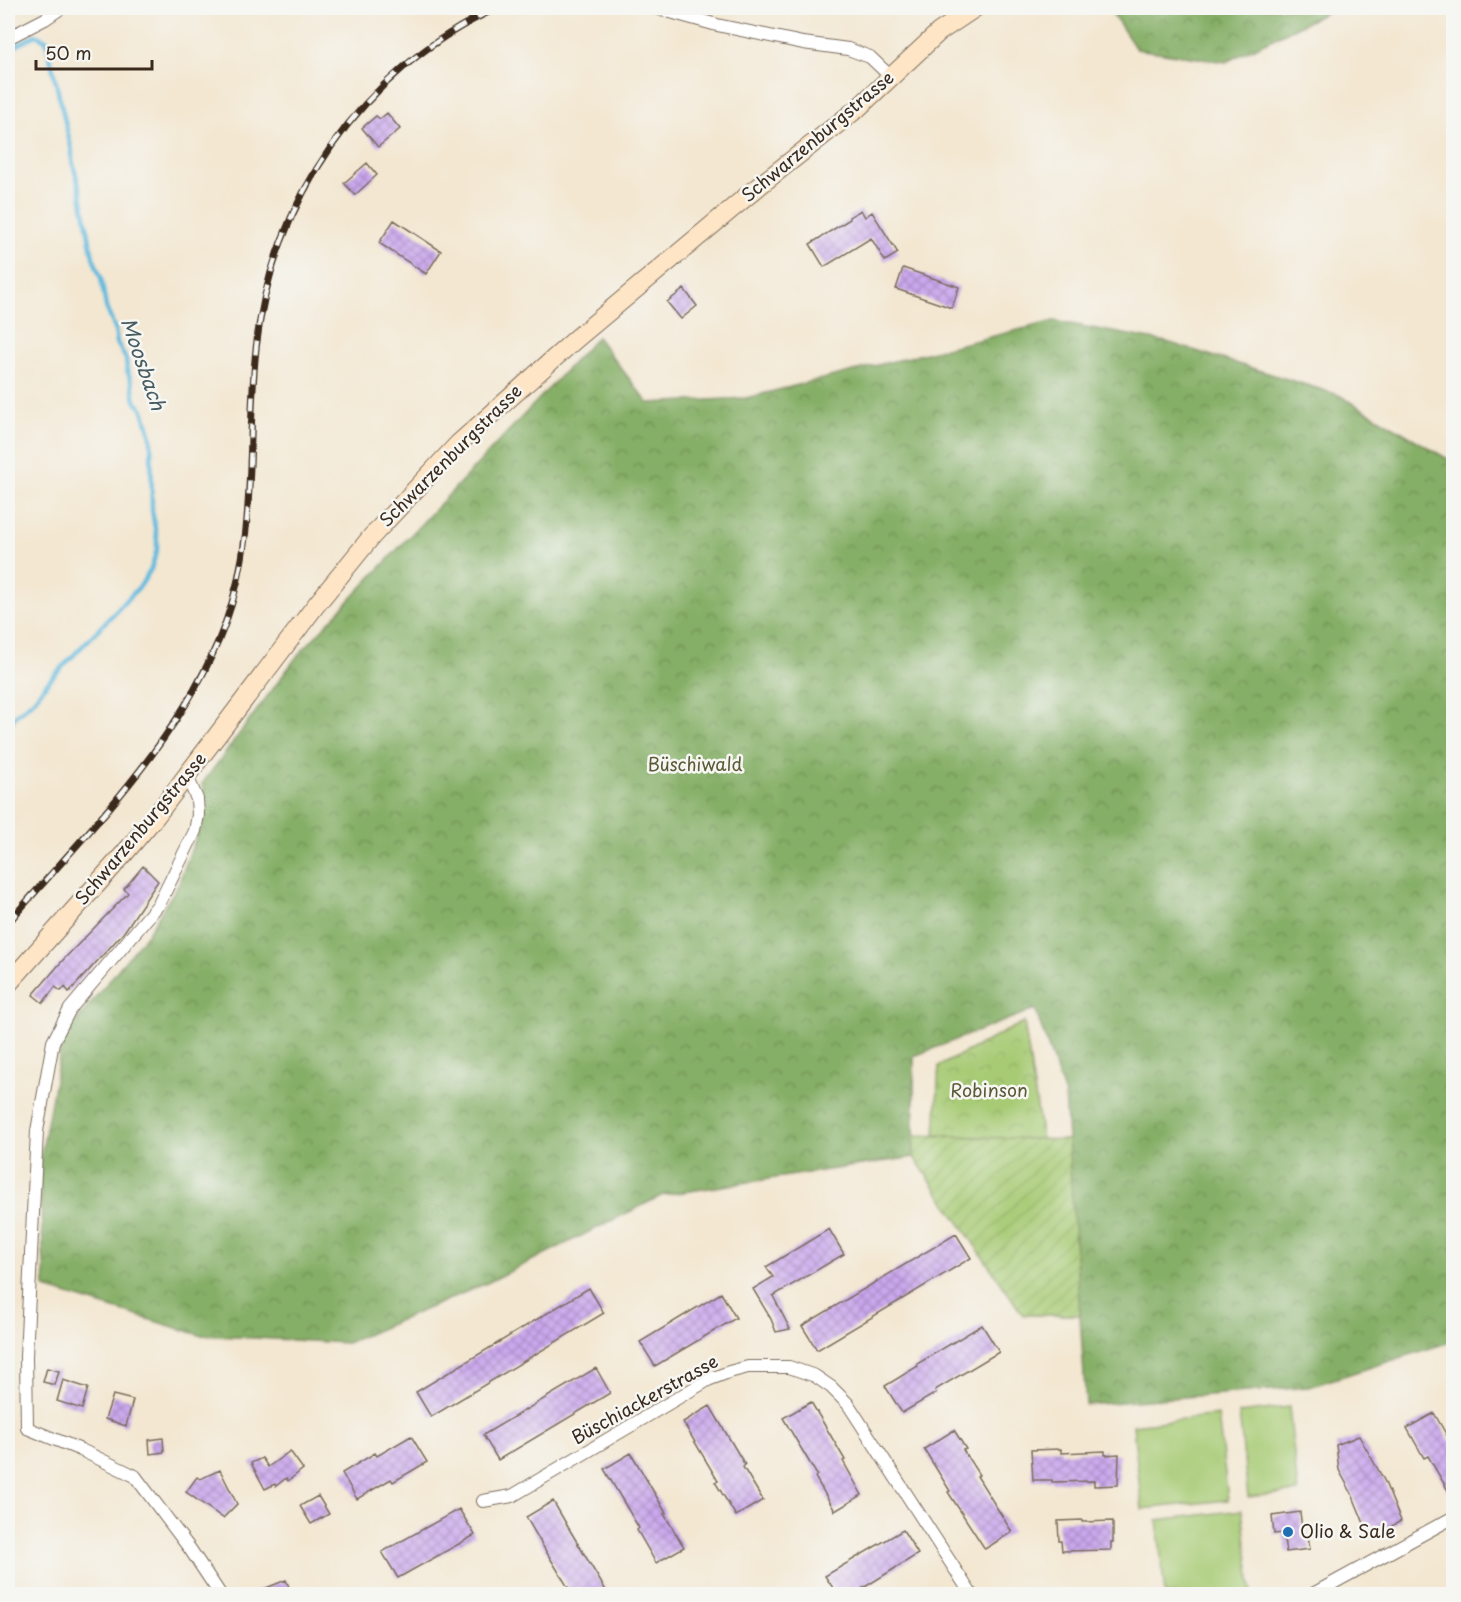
<svg xmlns="http://www.w3.org/2000/svg" width="1461" height="1602" font-family="'Playpen Sans',sans-serif">
  <style>
    .forest { fill: url(#forest-crowns); stroke: #606c42; stroke-width: 1.5 }
    .park { fill: url(#park-crowns); stroke: #717a49; stroke-width: 1.5 }
    .garden { fill: url(#garden-furrows); stroke: #717a49; stroke-width: 1.5 }
    .pitch { fill: #a7cb74; stroke: #717a49; stroke-width: 1.5 }
    .lines { fill: none; stroke-linecap: round; stroke-linejoin: round }
    .stream { stroke: #60bade; stroke-width: 4.5 }
    .building { fill: url(#building-cross-hatch) }
    .street-casing { stroke: #7b6c5d; stroke-width: 14 }
    .secondary-casing { stroke: #7b6c5d; stroke-width: 20 }
    .street { stroke: #fff; stroke-width: 12 }
    .secondary { stroke: #fde5c5; stroke-width: 18 }
    .rail-casing { stroke: #3b2a1e; stroke-width: 7 }
    .rail { stroke: #f6f6f2; stroke-width: 4.5; stroke-dasharray: 14; stroke-linecap: butt }
    .poi-dot { fill: #1f6fb2; stroke: #f6f6f2; stroke-width: 2 }
    .labels { text-anchor: middle; stroke-width: 5; stroke-linejoin: round; paint-order: stroke }
    .street-label { font-size: 18px; fill: #3b2a1e; stroke: #f6f6f2 }
    .park-label { font-size: 18px; fill: #5b5a38; stroke: #f6f6f2 }
    .poi-label { font-size: 18px; fill: #3b2a1e; stroke: #f6f6f2; text-anchor: start }
    .water-label { font-size: 20px; font-style: italic; fill: #485c61; stroke: #f6f6f2 }
  </style>
  <defs>
    <pattern id="forest-crowns" width="20" height="18" patternUnits="userSpaceOnUse" patternTransform="scale(1.5)"><rect width="20" height="18" fill="#85af66"/><path d="M2 6a3 3 0 1 1 6 0M12 15a3 3 0 1 1 6 0" fill="none" stroke="#6e8f53"/></pattern>
    <pattern id="park-crowns" width="20" height="18" patternUnits="userSpaceOnUse" patternTransform="scale(1.5)"><rect width="20" height="18" fill="#a7cb74"/><path d="M2 6a3 3 0 1 1 6 0M12 15a3 3 0 1 1 6 0" fill="none" stroke="#91ae64"/></pattern>
    <pattern id="garden-furrows" width="10" height="10" patternUnits="userSpaceOnUse" patternTransform="scale(1.5)"><rect width="10" height="10" fill="#a7cb74"/><path d="M-1 1l2-2M0 10L10 0M9 11l2-2" fill="none" stroke="#91ae64"/></pattern>
    <pattern id="building-cross-hatch" width="8" height="8" patternUnits="userSpaceOnUse" patternTransform="scale(1.5)"><rect width="8" height="8" fill="#cba8ee"/><path d="M0 0l8 8M0 8l8-8" fill="none" stroke="#a689c0"/></pattern>
  </defs>
  <rect width="100%" height="100%" fill="#f6f6f2"/>
  <filter id="ink" filterUnits="userSpaceOnUse"><feTurbulence type="fractalNoise" baseFrequency=".0167" numOctaves="2"/><feDisplacementMap in="SourceGraphic" scale="12" xChannelSelector="R" yChannelSelector="G"/><feConvolveMatrix kernelMatrix="1 2 1 2 8 2 1 2 1" color-interpolation-filters="sRGB"/></filter>
  <filter id="wash" filterUnits="userSpaceOnUse"><feTurbulence type="fractalNoise" baseFrequency=".008" numOctaves="4" result="noise"/><feDisplacementMap in="SourceGraphic" scale="24" xChannelSelector="R" yChannelSelector="G"/><feGaussianBlur stdDeviation="1.35" result="paint"/><feColorMatrix in="noise" values="0 0 0 0 0 0 0 0 0 0 0 0 0 0 0 0 0 1.4 0 .05"/><feComposite in="paint" operator="in"/></filter>
  <g filter="url(#wash)">
    <rect width="100%" height="100%" fill="#f3e7d1"/>
    <path class="forest" d="M1109 8H1335L1226 62 1136 49Z
      M1054 321 1167 342 1339 395 1453 462V1341L1309 1387 1086 1405 1065 1095 1035 1009 914 1056V1157L663 1195 489 1282 347 1343 200 1335 45 1288 39 1166 63 1037 147 934 178 885 208 805 202 784 298 655 597 337 648 403 746 398Z"/>
    <path class="park" d="M1024 1022 1042 1140 935 1135 939 1066Z"/>
    <path class="garden" d="M914 1135 1068 1140 1080 1315H1023L914 1157Z"/>
    <path class="pitch" d="M1289 1407 1298 1492 1248 1497 1239 1413Z
      M1218 1415 1228 1500 1142 1509 1133 1425Z
      M1242 1510 1252 1594H1165L1157 1520Z"/>
    <g class="lines">
      <path class="stream" d="M8 51 35 35 46 40 72 151V160L80 190 93 257 101 278 106 307 115 329 117 343 126 359 127 370 132 383 135 401 143 410 151 437 152 510 157 540V550L151 569 141 585 47 683 33 701 15 716 8 729"/>
    </g>
    <g id="blocks">
      <path class="building" d="M387 113 400 129 378 147 362 128 376 116 380 119Z
        M367 163 377 175 355 195 344 183Z
        M861 210 865 217 872 212 898 253 885 261 871 238 824 267 810 244 850 219 849 217Z
        M394 220 441 251 426 274 379 243Z
        M903 268 959 287 952 308 896 289Z
        M684 289 697 306 681 319 667 302Z
        M143 866 158 881 124 932 69 992 65 987 61 991 55 987 43 1003 33 995 63 960 128 893 124 889Z
        M829 1229 844 1254 773 1296 790 1329 776 1332 771 1319 753 1289 773 1277 766 1267Z
        M956 1234 971 1258 817 1350 802 1326Z
        M589 1288 604 1313 431 1417 416 1392Z
        M721 1293 736 1318 655 1366 640 1342Z
        M982 1325 999 1352 935 1390 936 1393 902 1413 885 1386 918 1366 917 1364Z
        M47 1368 59 1371 55 1385 43 1382Z
        M596 1368 610 1393 498 1460 483 1435Z
        M63 1380 88 1388 82 1409 57 1401Z
        M113 1395 133 1400 126 1426 105 1419Z
        M811 1402 845 1460 843 1461 862 1495 835 1511 815 1477 817 1475 783 1418Z
        M710 1406 745 1465 743 1467 763 1500 736 1516 715 1482 718 1481 683 1422Z
        M1434 1413 1454 1448V1501L1428 1456 1424 1458 1407 1428Z
        M954 1430 966 1449 963 1450 979 1475 977 1476 1012 1532 985 1549 948 1492 950 1491 924 1449Z
        M411 1436 427 1462 393 1482 391 1479 357 1499 342 1473 375 1453 377 1456Z
        M1359 1436 1384 1480 1401 1521 1370 1538 1352 1494 1339 1470 1336 1445Z
        M163 1438 164 1452 150 1454 149 1440Z
        M1061 1449V1453L1105 1451V1455L1119 1454 1118 1485 1094 1486V1481L1052 1482V1480H1033L1031 1450Z
        M290 1451 303 1469 288 1481 286 1478 276 1486 275 1484 265 1489 251 1463 262 1458 268 1467Z
        M631 1453 666 1513 664 1514 684 1547 656 1563 637 1530 639 1528 604 1469Z
        M220 1470 237 1504 223 1518 186 1492 197 1477 200 1479Z
        M318 1496 329 1514 311 1524 300 1506Z
        M553 1501 571 1532 608 1594H572L544 1548 526 1517Z
        M459 1509 475 1535 398 1578 382 1552Z
        M1300 1512 1303 1536 1308 1535 1310 1549 1286 1552 1283 1533 1274 1534 1272 1516Z
        M1082 1520V1522L1113 1521V1542H1111V1550L1062 1551 1061 1541H1059L1058 1521Z
        M903 1530 918 1554 860 1590 863 1594H837L825 1576Z
        M286 1580 292 1594H251Z"/>
    </g>
  </g>
  <g filter="url(#ink)">
    <use href="#blocks" fill-opacity="0" stroke="#7b6c5d" stroke-width="1.5"/>
    <g class="lines">
      <g class="street-casing">
        <path id="street" d="M656 8 717 25 803 43 848 49 870 57 891 77
          M8 38 45 19 61 8
          M187 776 197 799 198 815 195 831 159 904 70 1009 53 1042 37 1131 26 1356 27 1428 81 1450 135 1476 190 1549 220 1594
          M483 1501 512 1496 708 1380 729 1372 748 1367H789L815 1376 831 1387 848 1404 971 1594
          M1313 1594 1454 1517"/>
      </g>
      <g class="secondary-casing">
        <path id="secondary" d="M8 984 123 855 156 816 316 605 372 536 458 444 577 338 759 186 858 108 939 32 975 8"/>
      </g>
      <use href="#street" class="street"/>
      <use href="#secondary" class="secondary"/>
      <g class="rail-casing">
        <path id="rail" d="M8 923C88 830 182 741 225 624 258 535 246 442 256 349 271 202 362 69 497 8"/>
      </g>
      <use href="#rail" class="rail"/>
    </g>
  </g>
  <circle class="poi-dot" cx="1288" cy="1532" r="6"/>
  <g class="labels">
    <g class="street-label">
      <text transform="translate(818 137) rotate(-40)" y="6">Schwarzenburgstrasse</text>
      <text transform="translate(451 456) rotate(-45)" y="6">Schwarzenburgstrasse</text>
      <text transform="translate(141 829) rotate(-50)" y="6">Schwarzenburgstrasse</text>
      <text transform="translate(645 1400) rotate(-29)" y="6">Büschiackerstrasse</text>
    </g>
    <g class="park-label">
      <text x="695" y="771">Büschiwald</text>
      <text x="989" y="1097">Robinson</text>
    </g>
    <g class="poi-label">
      <text x="1300" y="1538">Olio &amp; Sale</text>
    </g>
    <g class="water-label">
      <text transform="translate(143 364) rotate(71)" y="7">Moosbach</text>
    </g>
  </g>
  <rect width="1461" height="1602" fill="none" stroke="#f6f6f2" stroke-width="30"/>
  <path d="M36 60v9h116v-9" fill="none" stroke="#3b2a1e" stroke-width="3"/>
  <text x="45" y="60" font-size="18" fill="#3b2a1e" stroke="#f6f6f2" stroke-width="4.5" paint-order="stroke">50 m</text>
</svg>
